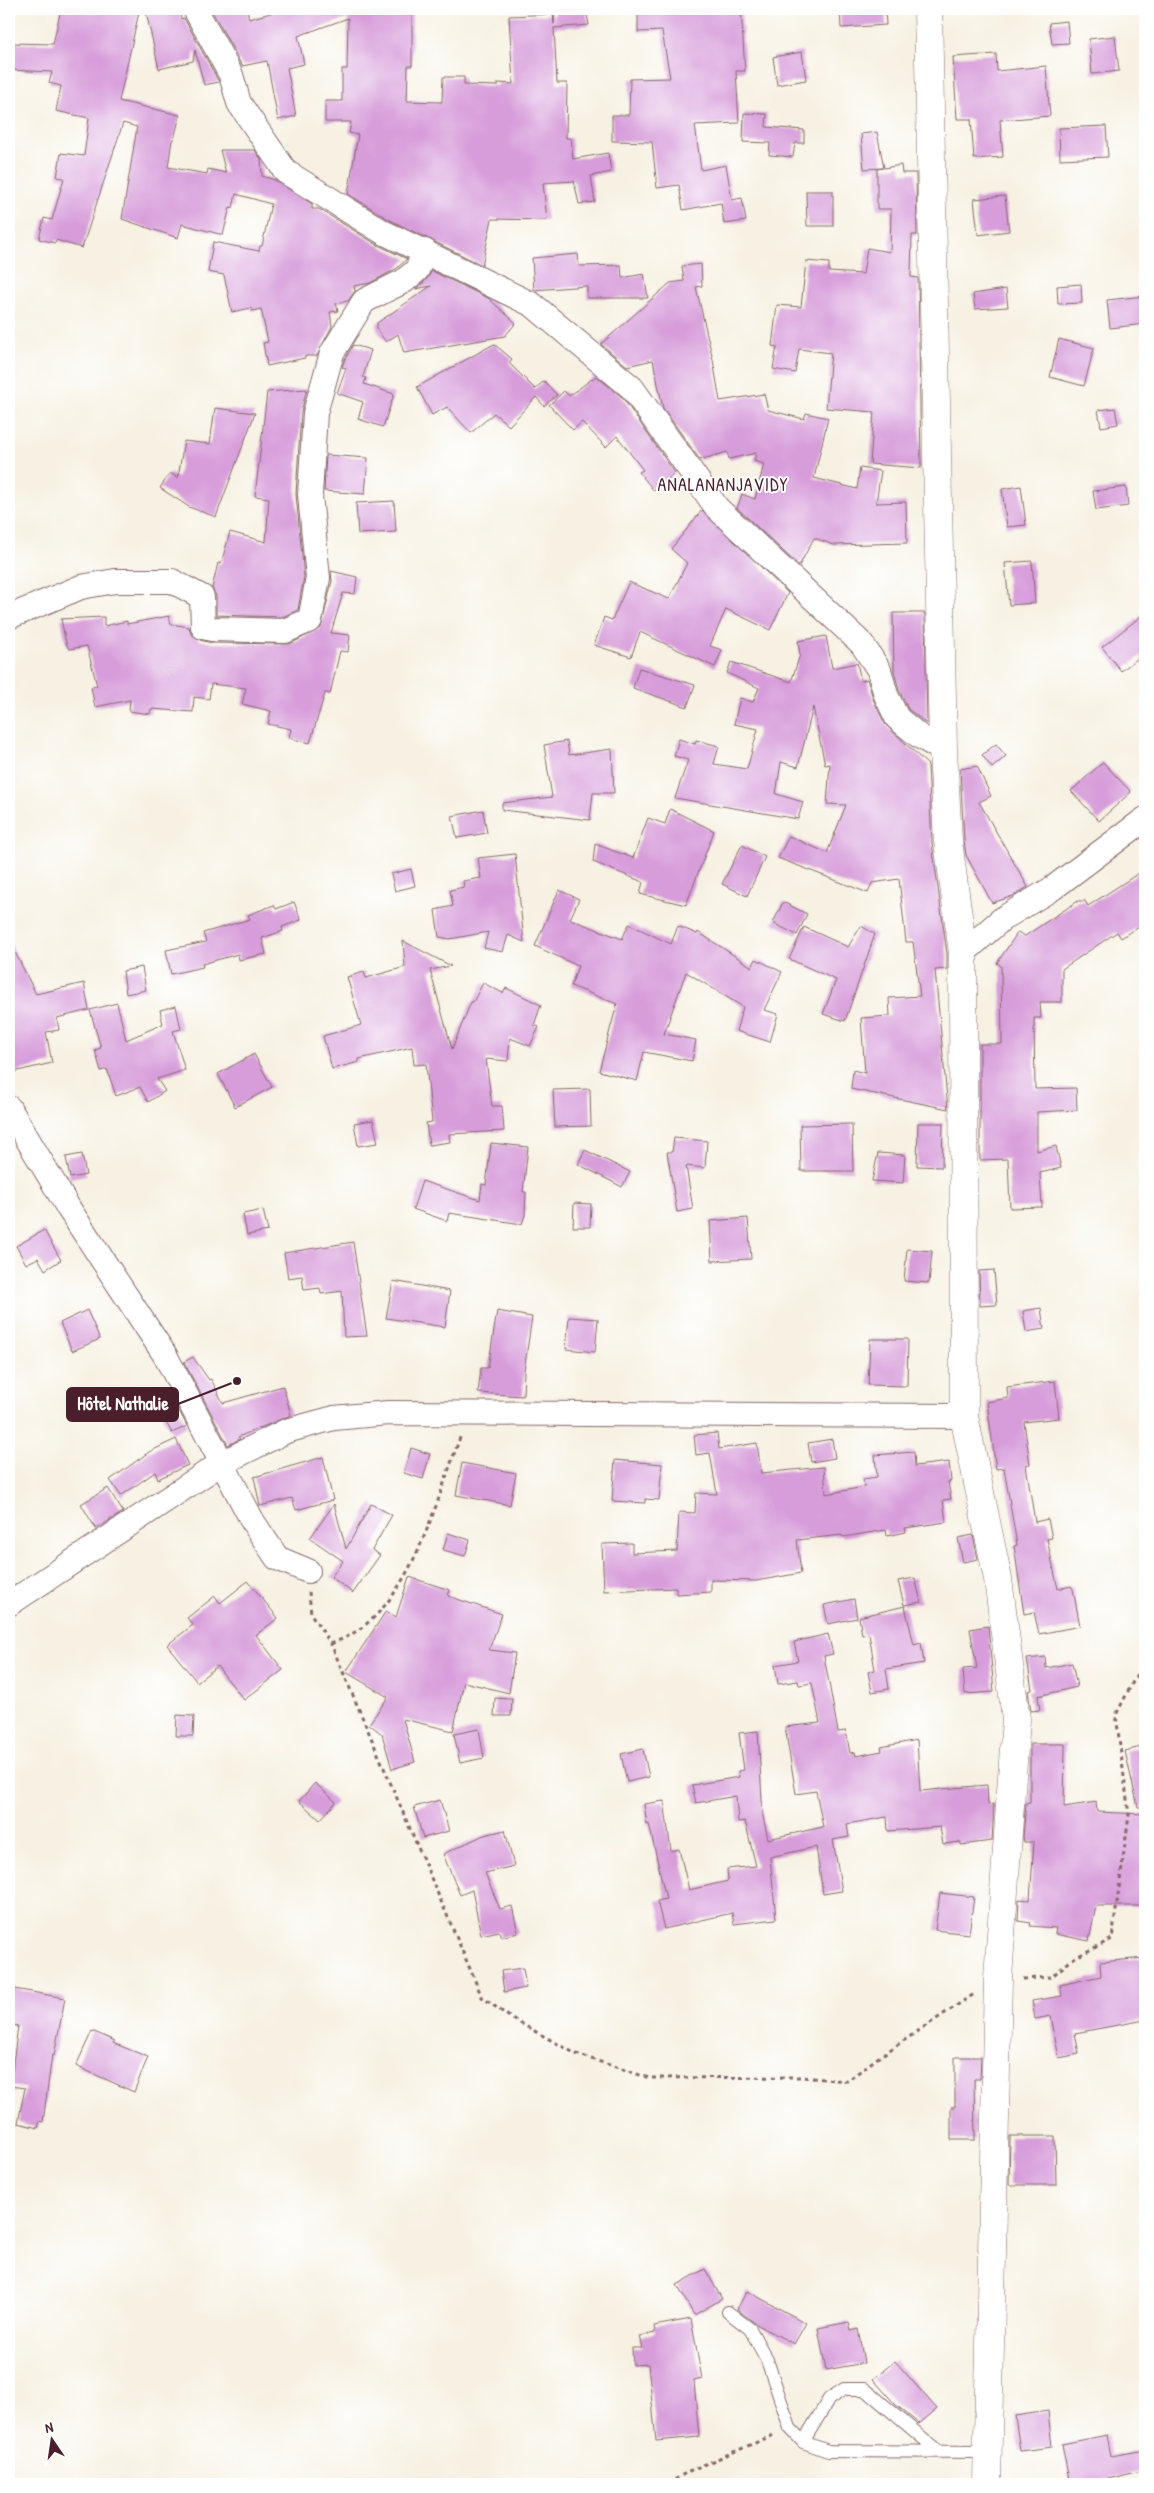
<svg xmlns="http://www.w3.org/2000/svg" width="1154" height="2493" font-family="'Patrick Hand',sans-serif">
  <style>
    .building { fill: #d79dda }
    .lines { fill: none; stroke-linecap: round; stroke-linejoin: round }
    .service-casing { stroke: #86686b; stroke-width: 14 }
    .minor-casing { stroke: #86686b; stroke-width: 26 }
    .tertiary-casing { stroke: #86686b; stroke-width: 29 }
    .path { stroke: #86686b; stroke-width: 3; stroke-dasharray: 4 4; stroke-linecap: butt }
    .service { stroke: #fff; stroke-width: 12 }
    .minor { stroke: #fff; stroke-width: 24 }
    .tertiary { stroke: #fff; stroke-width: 28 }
    .labels { text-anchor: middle; stroke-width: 4; stroke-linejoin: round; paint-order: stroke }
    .neighbourhood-label { font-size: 18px; letter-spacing: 1px; fill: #4a1f2b; stroke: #fff }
    .leader { fill: none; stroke: #4a1f2b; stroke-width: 2 }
    .callout-dot { fill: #4a1f2b; stroke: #fff; stroke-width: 2 }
    .callout { fill: #4a1f2b; stroke: #4a1f2b; stroke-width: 2 }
    .callout-label { font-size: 18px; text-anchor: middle; font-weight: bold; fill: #fff }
  </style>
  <rect width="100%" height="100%" fill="#fff"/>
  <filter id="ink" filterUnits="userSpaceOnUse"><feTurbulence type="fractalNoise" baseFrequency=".02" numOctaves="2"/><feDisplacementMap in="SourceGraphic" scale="10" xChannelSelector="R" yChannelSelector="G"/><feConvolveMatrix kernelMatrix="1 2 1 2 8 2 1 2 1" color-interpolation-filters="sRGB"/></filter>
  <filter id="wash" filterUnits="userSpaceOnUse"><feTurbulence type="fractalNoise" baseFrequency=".0096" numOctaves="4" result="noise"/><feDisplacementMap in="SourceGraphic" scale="20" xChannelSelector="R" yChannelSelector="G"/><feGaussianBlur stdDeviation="1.12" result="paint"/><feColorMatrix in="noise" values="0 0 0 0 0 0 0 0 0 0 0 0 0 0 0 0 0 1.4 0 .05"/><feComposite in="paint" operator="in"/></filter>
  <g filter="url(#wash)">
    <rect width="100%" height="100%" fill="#f6f1e2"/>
    <g id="blocks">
      <path class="building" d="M61 9H87L86 13 139 12 119 101 180 115 174 139 172 140 168 167 207 174 208 169 226 173 220 150H255L261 159 262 176 275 180 312 204V209H319L376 244 407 259 396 269 370 283 354 286 355 291 348 301 336 303 338 311 330 312 332 326 317 356H305V358L267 366 263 343 268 342 261 309 252 311 251 308 232 312 224 275 208 272 213 242 259 251 260 246H262L271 204 236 194 233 208 230 207 223 235 182 224 178 238 122 219 137 127 123 123 82 248 56 240 55 243 39 239 44 218 52 220 64 178 57 177 61 153 84 156 89 118 56 111 61 86 49 83 52 72 9 70 10 43 53 44Z
        M153 9H179L181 19 184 18 219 82 204 85 195 50 193 61 159 69 146 12 153 11Z
        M224 9H247L249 19 285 9H412V66H408L407 101 442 102 443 77H464V85L498 86V83L513 84 509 16 553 14 554 24 555 9H586L589 25 554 28 557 83H567L566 138H571L573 159 608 153 611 172 591 176 595 202 579 204 574 181 543 183 547 220 492 219 482 265 390 220 348 194 358 135 349 133 351 122H325V101H342V69H347L348 18 298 36 304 64 287 68 296 116 278 120 267 61 242 66 212 11Z
        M638 9H741L745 71H736L739 123 695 125 701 170 726 165 732 200 742 198 746 221 724 224 721 203 683 210 679 185 657 188 652 142 612 141V115H629L630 79 670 78 662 31 638 32Z
        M840 9H885L886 25 841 28Z
        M1067 21 1069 43 1052 44 1049 23Z
        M1115 36 1119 71 1092 74 1089 39Z
        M802 52 806 80 777 85 773 57Z
        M996 54 997 71 1046 66 1050 116 1000 120 1003 157 974 159 971 119H957L953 57Z
        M744 113 767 114 766 127 804 130V143H795L793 157 769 155 770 143 743 142Z
        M1106 126 1108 157 1060 159 1059 128Z
        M877 132 884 168 901 165 902 173H916L917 235H912L911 277 918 278 921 468 870 464 874 412 826 408 831 353 799 349 795 373 773 369 777 347 772 346 777 305 801 307 806 261 829 263V272L863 274 867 248 890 252 891 209H877V169L883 168 864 169 861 134Z
        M806 191H833V226H807Z
        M1005 196 1009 231 978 235 974 199Z
        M578 254 579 266 621 265 622 278 644 274 648 298H587V286L534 290 532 258Z
        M701 264 702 286 696 287 713 360 720 401 764 394 768 410 804 419 806 413 828 418 814 478 857 489 860 468 881 471 876 503 906 502 907 543 834 545 814 538 799 566 737 508 742 494 755 499 764 464 754 461 756 453 729 459 727 452 700 460 663 408 653 360 627 366 601 344 670 283 684 281 682 266Z
        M432 271 488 298 516 323 505 336 404 353 398 334 386 342 377 330V323L431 286 416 289 426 280Z
        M1081 284 1082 303 1058 304 1057 286Z
        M1006 289 1008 307 975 309 973 294Z
        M1145 296V324L1110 328 1107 300Z
        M1059 339 1094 348 1084 386 1050 377Z
        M494 344 512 359 509 363 535 389 544 381 557 395 544 406 536 397 509 426 494 413 471 433 447 407 432 415 417 387Z
        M353 345 371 350 363 377 366 378 364 384 394 394 383 427 358 419 363 402 337 393 346 368 342 367 345 359Z
        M596 376 622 397 675 473 654 491 639 472 643 470 617 436 606 447 582 422 573 430 549 405 564 391 569 396Z
        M307 389 301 412 296 494 304 577 298 610 282 617 216 615V596L212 588 218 563 221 564 230 532 266 542 269 498 255 496 267 392Z
        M215 408 255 413 216 517 189 507 160 488 170 473 178 478 184 441 210 444Z
        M1115 408 1118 424 1101 427 1098 410Z
        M326 455 368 458 365 494 324 491Z
        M1021 486 1026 525 1007 527 1002 489Z
        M1126 487 1128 506 1096 510 1093 491Z
        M394 501 396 532 358 534 356 503Z
        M702 510 788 593 770 630 726 609 710 646 722 650 715 667 640 632 631 657 594 645 604 617 612 620 629 582 669 599 687 563 671 549Z
        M1032 561 1035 603 1009 605 1005 563Z
        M331 571 357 577 355 594 343 593 331 633 350 635 348 652 340 651 330 694 325 693 310 743 289 738 291 729 268 724 271 711 242 704 246 688 211 684 209 699 194 697 193 712 151 709 150 714 129 711 130 700 95 707 91 687 97 686 87 646 69 649 66 643 61 619 104 617V626L127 621V624L169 616 171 624 189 627 191 634 200 640 212 643 290 644 321 628 332 581Z
        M893 613H925L927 724 908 709 899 690 894 671Z
        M1145 613V653L1121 671 1102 647Z
        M826 636 832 668 857 663 861 681 867 679 874 701 885 724 928 765 932 843 947 954V969L935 970 948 1109 851 1089 853 1070 865 1073 861 1018 890 1016 889 998 920 996 913 942H906L899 879 872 883 868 893 778 858 789 836 827 853 846 805 827 804 830 764 825 765 813 707 798 767 781 762 776 794 803 802 798 819 675 798 688 760 674 756 679 739 695 744 696 740 719 746 714 764 747 769 758 729 734 724 740 698 753 702 759 688 727 673 731 662 791 682 800 655 798 641Z
        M639 668 695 685 687 707 633 688Z
        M567 741 569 755 612 749 614 793H593L590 820 502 810V803L552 797 544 745Z
        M996 744 1006 756 992 768 982 755Z
        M1103 762 1131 792 1099 821 1071 791Z
        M977 766 991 796 979 802 1028 887 1013 896 992 903 966 855 964 840 960 769Z
        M670 809 714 831 686 905 640 894 643 882 593 862 595 844 633 858 648 818 665 824Z
        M483 810 487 833 457 838 452 816Z
        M742 845 765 857 747 896 722 884Z
        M515 854 524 942 508 935 503 952 484 948 488 932 450 939 439 937 435 910 453 906 450 890 464 887 463 881 481 878 478 858Z
        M411 869 415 886 395 891 391 874Z
        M1145 869V922L1121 938 1117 932 1062 969V1002H1040L1041 1018H1034L1035 1089 1076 1088 1077 1110 1037 1112V1151L1056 1146 1061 1168 1040 1173 1042 1207 1010 1208 1008 1159 980 1160V1044H1002L1001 966 997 963 1018 932 1025 936 1078 901H1085L1088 906Z
        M559 890 579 899 570 919 622 939 629 924 671 944 678 926 697 934 698 932 752 967 756 959 782 972 764 1010 778 1014 770 1042 736 1031 743 1007 686 972 664 1034 696 1040 692 1061 644 1052 637 1081 599 1071 617 1004 571 986 578 966 535 946Z
        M294 902 301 920 282 927 283 931 262 938 266 954 239 960 238 954 202 964 203 967 171 974 166 950 206 942 203 933 250 919 248 915 274 905 276 909Z
        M783 902 807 914 797 935 773 923Z
        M861 926 875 934 845 1021 823 1014 836 980 789 959 804 927 848 947Z
        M9 940 36 994 84 983 89 1010 57 1018 59 1030 46 1032 52 1063 9 1073Z
        M403 941 451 966 430 970 452 1049 471 1002H473L483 983 503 993 506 988 541 1005 534 1025 539 1027 530 1046 510 1038 508 1061 486 1059 492 1106H502L504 1131 449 1134 450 1142 429 1145 426 1123 432 1122 426 1064 414 1065 412 1047 359 1059V1062L332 1069 323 1036 361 1025 347 977 364 972 366 978 405 967Z
        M142 967 146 990 126 994 123 971Z
        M117 1003 126 1040 163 1024 160 1010 176 1006 181 1029 173 1031 185 1070 157 1079 165 1091 148 1102 140 1087 116 1096 107 1069 101 1071 95 1050 101 1048 90 1010Z
        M254 1054 272 1087 235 1107 218 1074Z
        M590 1089 591 1126 555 1127 553 1090Z
        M373 1120 378 1143 358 1146 354 1123Z
        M918 1123H943L942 1167 917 1166Z
        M852 1124 853 1171H801L800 1125Z
        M674 1138 707 1141 705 1168 686 1166 693 1209 677 1212 667 1152H672Z
        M491 1143 528 1147 523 1192H526L525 1215 522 1224 449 1213 447 1221 413 1209 422 1181 480 1200 482 1184 486 1185Z
        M585 1150 630 1172 622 1187 578 1164Z
        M878 1153 905 1155 903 1183 872 1181Z
        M82 1154 86 1175 70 1178 66 1157Z
        M574 1203 591 1204 590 1227H573Z
        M263 1210 268 1231 247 1235 243 1214Z
        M748 1218 751 1259 712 1261 710 1221Z
        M44 1230 61 1260 45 1270 38 1258 26 1264 16 1246Z
        M353 1242 367 1336 344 1337 342 1291 321 1294 320 1288 304 1290 302 1276 288 1278 284 1253Z
        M907 1249 932 1251 929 1283 904 1281Z
        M994 1270 997 1305 980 1306 979 1271Z
        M393 1281 450 1291 445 1327 386 1318Z
        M1041 1308 1044 1329 1026 1332 1023 1311Z
        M87 1310 100 1339 72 1351 60 1323Z
        M497 1311 532 1317 524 1371 523 1396 478 1393 481 1368H488Z
        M569 1317 598 1319 595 1352 566 1349Z
        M870 1339H908L907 1386 868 1385Z
        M193 1357 209 1380 211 1379 223 1403 283 1386 291 1415 238 1437 240 1439 228 1445 184 1362Z
        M1055 1381 1059 1418 1024 1422 1030 1464 1026 1465 1035 1522 1048 1519 1052 1538 1047 1539 1058 1589 1071 1586 1073 1589 1080 1626 1039 1634 1034 1612 1024 1614 1014 1546 1017 1545 1004 1468 996 1469 987 1402 1008 1398 1007 1387Z
        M175 1403 187 1426 172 1433 160 1412Z
        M717 1433 719 1449 757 1443 761 1473 824 1467 826 1494 864 1487 863 1479 877 1477 875 1455 914 1452 915 1466 949 1462 951 1481 948 1482 951 1499 943 1500 946 1522 905 1528 906 1532 887 1536 886 1530 843 1537 842 1535 797 1540 801 1573 756 1581 711 1580V1592L676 1594V1588L604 1591 602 1544 632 1543V1553L677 1551 679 1512 695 1513 696 1493 717 1494 710 1453 696 1455 694 1435Z
        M176 1439 188 1465 158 1479 155 1472 121 1496 110 1480 149 1452Z
        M832 1439 835 1458 811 1462 808 1443Z
        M411 1448 430 1454 423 1479 404 1473Z
        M323 1457 333 1500 296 1510 292 1498 260 1506 254 1477Z
        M615 1460 662 1464 659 1500 645 1499V1503L612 1501Z
        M462 1463 516 1473 510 1505 456 1495Z
        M108 1488 123 1512 96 1529 81 1504Z
        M334 1504 346 1549 371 1504 392 1515 372 1550 380 1555 353 1593 331 1577 343 1561 310 1538Z
        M448 1533 470 1540 465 1556 443 1550Z
        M973 1535 978 1559 963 1562 958 1538Z
        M409 1577 450 1590 448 1596 502 1614 489 1650 515 1653 509 1693 464 1682 453 1731 403 1719 415 1762 392 1769 382 1734 369 1724 388 1697 346 1672 386 1611 396 1617Z
        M915 1578 921 1602 904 1605 898 1581Z
        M248 1581 278 1618 256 1635 283 1670 244 1700 217 1666 197 1682 167 1645 193 1625 187 1618 215 1596 220 1603Z
        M854 1599 857 1618 828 1624 824 1605Z
        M905 1606 914 1645 921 1643 924 1663 886 1669 889 1689 872 1692 868 1672 875 1670 869 1634 862 1635 859 1617Z
        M988 1626 994 1692 965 1694 963 1669 977 1668 970 1629Z
        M828 1634 833 1654 824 1656 838 1732 846 1731 850 1753 855 1752 856 1756 882 1751 881 1747 917 1740 920 1791 987 1785 988 1805 994 1804 992 1841 961 1845V1842L943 1844 940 1827 888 1831 887 1817 847 1824 849 1837 833 1840 842 1891 823 1894 816 1847 770 1857 776 1919 734 1924 732 1913 664 1929 657 1901 666 1899 649 1824 647 1825 644 1804 664 1801 671 1851 679 1849 689 1890 728 1881 727 1869 756 1866 745 1821 738 1822 736 1796 696 1803 692 1785 739 1777 738 1771 744 1770 739 1733 758 1731 763 1817 768 1839 823 1827 816 1791 796 1794 785 1727 820 1723 812 1683 799 1685 798 1681 778 1684 775 1665 798 1661 794 1642Z
        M1045 1657 1046 1668 1072 1663 1077 1687 1038 1696 1040 1710 1031 1711 1028 1691 1032 1690 1027 1659Z
        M495 1698 512 1699 511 1716H494Z
        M177 1715 194 1716 193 1736H176Z
        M479 1729 484 1758 460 1763 454 1734Z
        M1030 1744H1065L1064 1807 1096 1802 1097 1812 1145 1814V1906H1096L1089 1941 1055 1934 1056 1928 1030 1926 1031 1923 1018 1921 1019 1899 1030 1900 1034 1842H1024L1023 1837 1026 1803 1030 1802Z
        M1145 1746V1807H1138L1125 1751Z
        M643 1749 649 1777 627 1782 621 1754Z
        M315 1783 336 1802 320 1820 299 1801Z
        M440 1800 449 1831 423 1838 414 1807Z
        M505 1830 514 1866 485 1873 500 1909 512 1906 518 1933 501 1937 499 1931 481 1935 472 1890 460 1895 443 1854 484 1835Z
        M940 1893 974 1897 969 1934 935 1930Z
        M1145 1958V2020L1075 2033 1079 2054 1059 2058 1051 2016 1035 2019 1032 2001 1062 1996 1060 1985 1101 1976 1100 1962Z
        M523 1968 526 1988 504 1992 501 1971Z
        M9 1988 65 1998 54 2056 52 2055 43 2122 40 2121 38 2128 18 2123 25 2088 10 2086 18 2026 9 2024Z
        M92 2031 115 2041 113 2043 148 2057 134 2092 76 2066Z
        M955 2057H981L980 2079H974L975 2140H951V2107H955Z
        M1010 2136H1055L1056 2185H1009Z
        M705 2269 722 2299 694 2315 677 2285Z
        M747 2291 806 2323 794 2344 756 2324 737 2309Z
        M691 2319 702 2379 694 2381 699 2437 656 2441 648 2364 633 2365 632 2348H642L639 2336 655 2333 654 2326Z
        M849 2322 851 2331 858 2329 864 2363 826 2370 818 2328Z
        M895 2361 937 2409 919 2424 895 2404 873 2379Z
        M1048 2411 1052 2447 1020 2451 1015 2416Z
        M1107 2435 1111 2456 1145 2450V2470L1087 2484H1070L1062 2444Z"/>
    </g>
  </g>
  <g filter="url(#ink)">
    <use href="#blocks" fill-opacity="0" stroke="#86686b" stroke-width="1"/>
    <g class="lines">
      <g class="service-casing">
        <path id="service" d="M728 2312 750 2329 767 2360 790 2428 803 2442 828 2451 988 2452
          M803 2442 829 2399 844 2389H865L938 2451"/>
      </g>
      <g class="minor-casing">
        <path id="minor" d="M195 9 231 75 239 103 286 172 383 232 533 305 632 388 717 508 862 644 879 670 886 695 897 718 919 736 943 750
          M9 617 81 587 115 581H172L202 597 203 627 212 629 285 631 310 620 318 578 310 495 315 413 332 353 364 301 404 281 417 270 425 251
          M963 953 1002 919 1053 888 1145 819
          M9 1108 69 1209 165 1355 253 1522 277 1558 308 1571
          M9 1604 220 1464 286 1431 334 1418 388 1413 964 1416"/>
      </g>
      <g class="tertiary-casing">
        <path id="tertiary" d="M928 9 943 750 948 841 963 953 964 1416 998 1579 1016 1719 998 1978 987 2484"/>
      </g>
      <path class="path" d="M309 1592 311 1614 331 1644 482 1997 511 2018 576 2054 649 2078 801 2077 847 2081 876 2059 974 1994
        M331 1644C339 1640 348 1637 355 1632 413 1597 438 1496 461 1435
        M1023 1979 1051 1977 1074 1958 1112 1939 1129 1815 1116 1715 1145 1658
        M668 2484 689 2471 776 2434"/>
      <use href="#service" class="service"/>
      <use href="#minor" class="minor"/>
      <use href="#tertiary" class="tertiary"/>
    </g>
  </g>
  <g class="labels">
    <g class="neighbourhood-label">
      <text x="723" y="491">ANALANANJAVIDY</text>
    </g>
  </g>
  <path class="leader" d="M237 1381L178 1404"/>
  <circle class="callout-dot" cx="237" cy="1381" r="5"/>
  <rect class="callout" x="67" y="1388" width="111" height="33" rx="5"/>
  <g class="callout-label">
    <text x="123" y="1410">Hôtel Nathalie</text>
  </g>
  <rect width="1154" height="2493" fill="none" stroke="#fff" stroke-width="30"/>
  <g transform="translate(52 2440) rotate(347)" stroke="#ffffff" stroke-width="4" paint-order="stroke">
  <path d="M0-4L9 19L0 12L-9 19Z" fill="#4a1f2b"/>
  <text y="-8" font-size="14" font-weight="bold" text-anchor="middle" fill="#4a1f2b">N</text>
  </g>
</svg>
